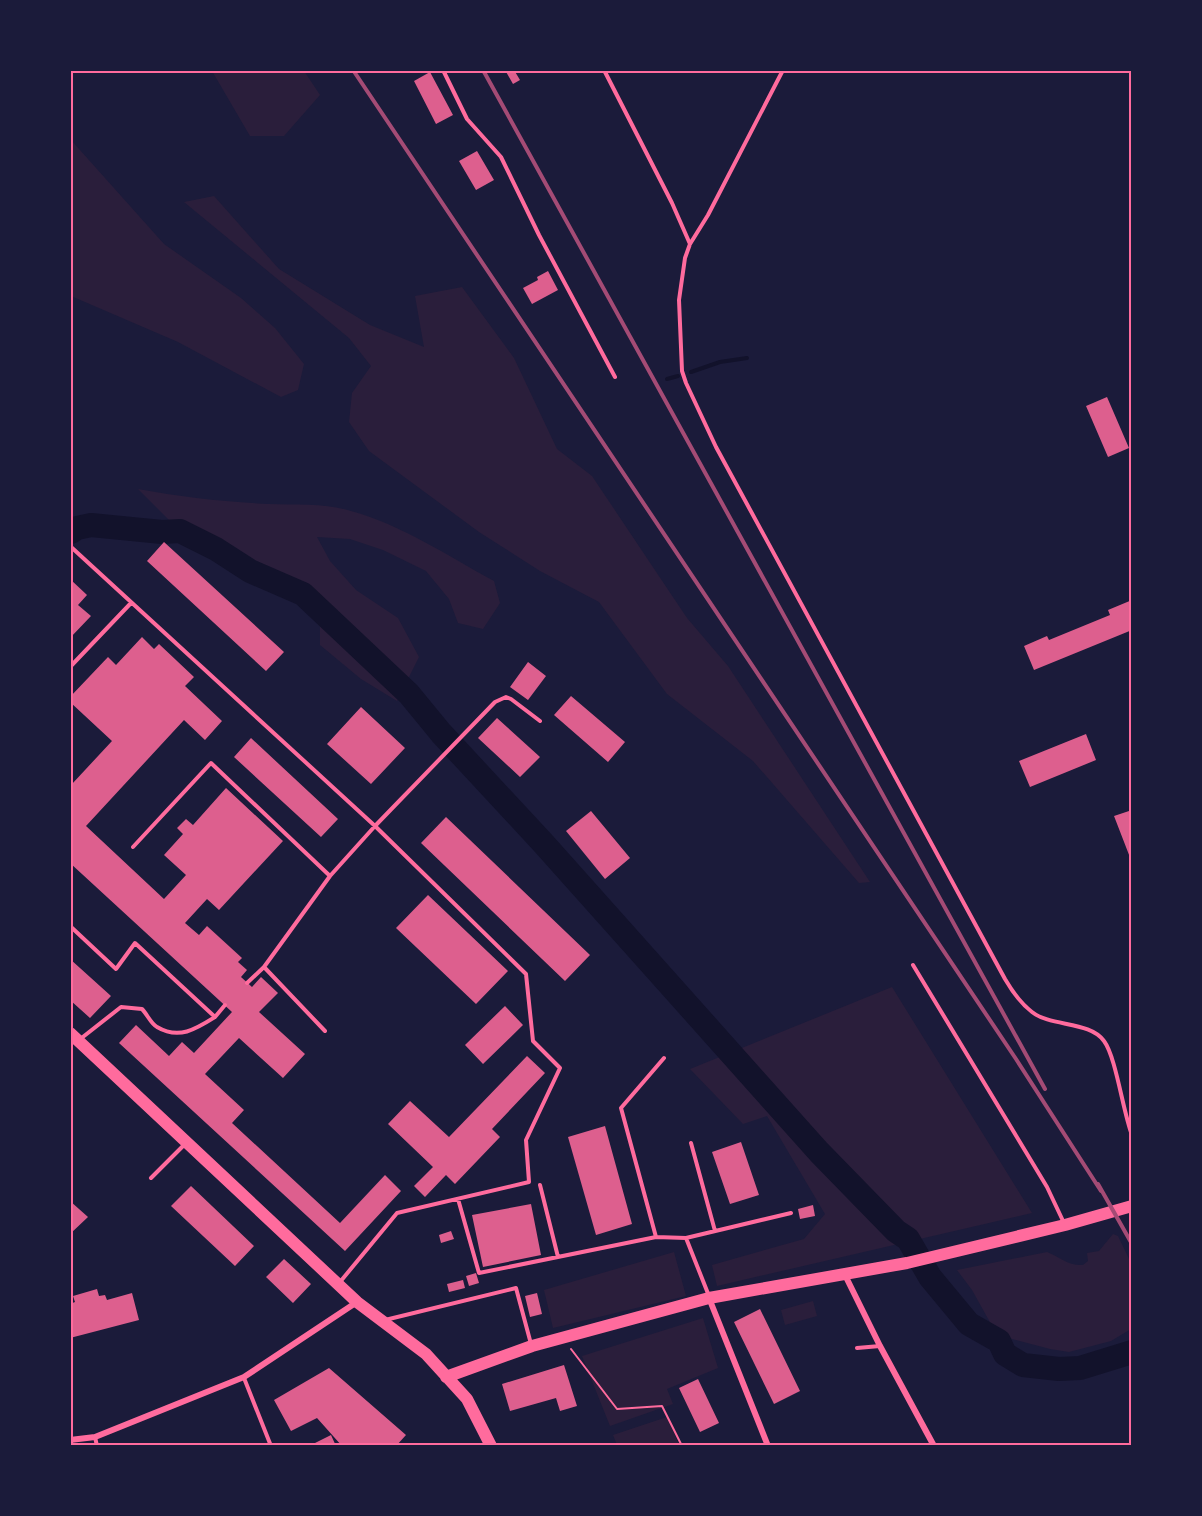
<svg xmlns="http://www.w3.org/2000/svg" width="1202" height="1516" font-family="'IBM Plex Sans',sans-serif">
  <style>
    .green { fill: #2a1e3b }
    .lines { fill: none; stroke-linecap: round; stroke-linejoin: round }
    .stream { stroke: #12122b; stroke-width: 4 }
    .river { stroke: #12122b; stroke-width: 24 }
    .building { fill: #dd5f8e }
    .path { stroke: #ff6b9d; stroke-width: 2 }
    .service { stroke: #ff6b9d; stroke-width: 4 }
    .minor { stroke: #ff6b9d; stroke-width: 6 }
    .secondary { stroke: #ff6b9d; stroke-width: 12 }
    .rail { stroke: #a44b75; stroke-width: 4 }
    .neatline { fill: none; stroke: #ff6b9d; stroke-width: 2 }
  </style>
  <rect width="100%" height="100%" fill="#1b1b3a"/>
  <path class="green" d="M212 71H304L320 95 284 136H250Z
    M71 140 164 244 241 298 275 328 304 364 298 390 281 397 178 342 71 296Z
    M214 196 279 269 370 325 424 347 415 296 462 287 514 358 557 449 592 476 687 618 728 666 870 882 859 883 753 761 667 694 599 602 540 571 479 532 369 451 349 422 352 393 371 366 349 338 184 202Z
    M138 489C181 497 225 502 269 504 296 505 324 503 351 511 402 525 448 556 494 581L500 603 483 629 458 623 449 599 426 571 383 550 350 539 317 537 330 561 356 590 398 618 419 657 397 701 361 679 320 645V624L298 599 261 584 199 550Z
    M892 987 1032 1213 717 1286 712 1265 804 1239 825 1214 767 1116 743 1124 690 1069Z
    M1113 1234 1118 1236 1131 1263V1329L1111 1341 1069 1352 1050 1349 1012 1339 1001 1333 991 1324 972 1290 957 1270 1047 1252C1060 1257 1068 1266 1083 1265L1088 1261 1087 1253 1099 1251Z
    M674 1252 686 1296 553 1328 544 1290Z
    M813 1301 817 1316 785 1325 781 1310Z
    M703 1318 718 1368 667 1389 673 1404 610 1426 582 1356Z
    M667 1417 679 1445H617L613 1435Z"/>
  <g class="lines">
    <path class="stream" d="M691 372 720 362 747 358
      M667 379 678 376"/>
    <path class="river" d="M71 532 77 528 91 525 162 532 180 531 216 549 250 571 303 594 409 694 441 733 544 844 819 1152 896 1231 908 1239 930 1277 969 1324 999 1341 1005 1354 1023 1365 1059 1369 1080 1368 1132 1352"/>
  </g>
  <path class="building" d="M505 70H514L520 80 513 84Z
    M430 72 453 115 436 124 414 81Z
    M477 151 494 180 476 190 459 161Z
    M548 271 558 290 532 304 523 288 538 280 537 277Z
    M1107 397 1129 448 1108 457 1086 406Z
    M164 542 284 652 266 671 147 561Z
    M70 579 87 595 78 605 91 616 70 638Z
    M1132 600V630L1034 670 1024 646 1047 636 1049 640 1110 615 1108 610Z
    M142 637 154 649 159 644 194 677 185 686 222 721 205 740 184 720 86 826 164 899 186 875 164 855 183 834 177 828 186 819 193 825 226 788 283 841 219 910 207 899 185 923 199 935 207 926 242 958 238 962 247 970 241 977 252 987 261 977 278 993 259 1012 305 1054 283 1078 239 1038 205 1074 244 1110 232 1123 340 1223 385 1175 401 1191 345 1251 119 1043 136 1025 169 1056 182 1042 194 1053 232 1012 70 863V783L72 784 112 741 70 702V697L108 657 116 665Z
    M528 662 546 676 528 700 510 687Z
    M571 696 625 742 608 762 554 715Z
    M361 707 405 748 371 784 327 744Z
    M497 718 540 757 520 777 478 738Z
    M1086 734 1096 760 1030 787 1019 761Z
    M251 738 338 819 321 837 234 757Z
    M1132 810V860H1131L1114 816Z
    M591 811 630 858 605 879 566 831Z
    M446 817 590 955 565 981 421 843Z
    M428 895 508 971 476 1004 396 928Z
    M70 959 111 996 90 1018 70 1000Z
    M505 1006 523 1025 483 1064 465 1045Z
    M527 1056 545 1073 492 1129 500 1137 455 1184 446 1175 425 1197 414 1186 433 1167 388 1124 410 1101 449 1137Z
    M605 1126 632 1224 596 1235 568 1137Z
    M741 1142 759 1195 730 1204 712 1152Z
    M191 1186 254 1246 235 1266 171 1206Z
    M70 1201 88 1217 70 1234Z
    M531 1204 541 1255 483 1267 472 1215Z
    M813 1205 815 1216 800 1219 798 1209Z
    M451 1231 454 1239 441 1243 439 1235Z
    M284 1259 311 1284 293 1303 266 1277Z
    M476 1273 479 1283 469 1286 466 1276Z
    M463 1280 465 1288 449 1292 447 1284Z
    M97 1289 99 1296 105 1295 107 1300 132 1293 139 1320 70 1338V1304L75 1302 73 1296Z
    M537 1293 542 1314 530 1317 525 1296Z
    M760 1309 800 1391 774 1404 734 1322Z
    M564 1365 577 1406 560 1411 556 1398 510 1411 502 1384Z
    M329 1368 406 1435 396 1446H342L317 1418 291 1431 274 1400Z
    M698 1379 719 1423 700 1432 679 1388Z
    M331 1435 336 1446H309Z"/>
  <g class="lines">
    <path class="path" d="M571 1349 617 1409 662 1406 682 1446"/>
    <path class="service" d="M443 70 467 119 501 157 539 235 615 377
      M604 70 672 203 690 244
      M783 70 708 215 690 244 685 258 679 300 682 371 686 383 716 447 1005 979C1012 991 1020 1003 1032 1012 1051 1027 1090 1021 1104 1041 1116 1057 1123 1112 1132 1135
      M70 546 375 826 495 702 506 697 511 699 540 721
      M70 667 131 603
      M133 847 211 763 330 876
      M70 926 116 969 135 943 215 1017C196 1029 179 1040 157 1027 151 1024 147 1014 142 1009L121 1007 79 1040
      M913 965 1047 1187 1064 1223
      M247 983 264 967
      M215 1017 225 1005
      M325 1031 264 967 330 876 375 826 526 974 533 1041 560 1068 526 1140 529 1182 397 1213 340 1282
      M691 1143 715 1231
      M151 1178 184 1145
      M540 1185 558 1257
      M458 1199 479 1273 656 1237 686 1238 709 1296
      M656 1237 621 1108 664 1058
      M686 1238 791 1213
      M385 1320 516 1288 531 1344
      M857 1348 880 1346
      M244 1378 271 1446
      M95 1437 97 1446"/>
    <path class="minor" d="M845 1275 880 1346 934 1446
      M709 1298 768 1446
      M70 1440 95 1437 244 1377 357 1302"/>
    <path class="secondary" d="M70 1033 357 1302 426 1354 467 1399 491 1446
      M446 1377 532 1346 709 1298 907 1263 1065 1225 1132 1206"/>
    <path class="rail" d="M353 70 1016 1059 1101 1191
      M483 70 1045 1089
      M1098 1184 1132 1244"/>
  </g>
  <rect width="1202" height="1516" fill="none" stroke="#1b1b3a" stroke-width="144"/>
  <rect x="72" y="72" width="1058" height="1372" class="neatline"/>
</svg>
